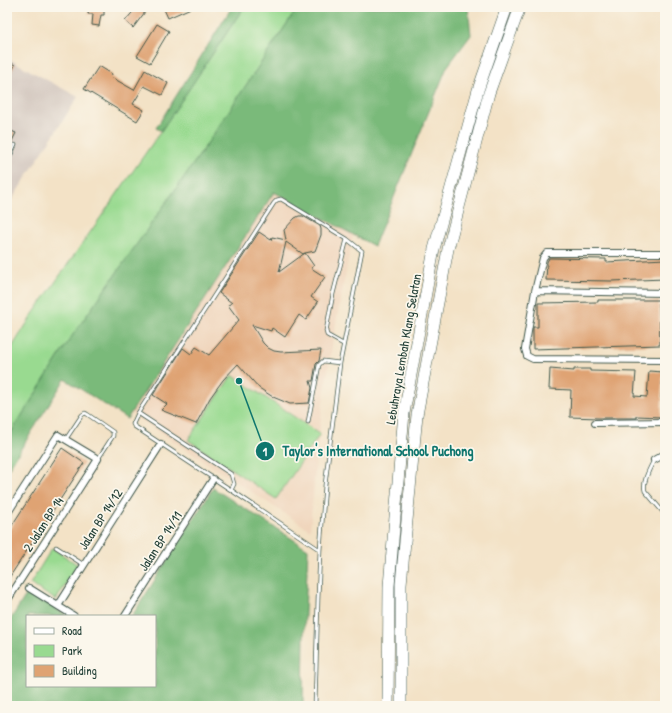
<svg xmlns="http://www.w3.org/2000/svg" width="672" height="713" font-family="'Patrick Hand',sans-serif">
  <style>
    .built { fill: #f0d5bc }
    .industrial { fill: #cec1b9 }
    .green { fill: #99da90; stroke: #5c8c62 }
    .forest { fill: #7aba7a; stroke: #4c7c57 }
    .building { fill: #dfa373; fill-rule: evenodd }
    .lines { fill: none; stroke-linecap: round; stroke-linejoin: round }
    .lane-casing { stroke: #3f564a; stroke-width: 4.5 }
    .street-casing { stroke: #3f564a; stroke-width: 8 }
    .highway-casing { stroke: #3f564a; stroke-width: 12 }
    .lane { stroke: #fff; stroke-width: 3 }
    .street { stroke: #fff; stroke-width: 6 }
    .highway { stroke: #fff; stroke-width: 11 }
    .labels { text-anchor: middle; stroke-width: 3.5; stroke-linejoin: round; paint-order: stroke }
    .street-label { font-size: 13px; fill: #1f3d34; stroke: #fbf7ec }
    .leader { fill: none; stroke: #0f766e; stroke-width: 1.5 }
    .callout-dot { fill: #0f766e; stroke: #fbf7ec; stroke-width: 1.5 }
    .mark-label { font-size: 12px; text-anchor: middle; font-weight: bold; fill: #fff }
    .callout-label { font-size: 14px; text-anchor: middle; font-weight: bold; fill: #0f766e; stroke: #fbf7ec; stroke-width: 3.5; stroke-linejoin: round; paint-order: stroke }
  </style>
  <rect width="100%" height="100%" fill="#fbf7ec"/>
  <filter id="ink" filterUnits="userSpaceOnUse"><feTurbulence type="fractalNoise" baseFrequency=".025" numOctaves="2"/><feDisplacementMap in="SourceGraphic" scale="8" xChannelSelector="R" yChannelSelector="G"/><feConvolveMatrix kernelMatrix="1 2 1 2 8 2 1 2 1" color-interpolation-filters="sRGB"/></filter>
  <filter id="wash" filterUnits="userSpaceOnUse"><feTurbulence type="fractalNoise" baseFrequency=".012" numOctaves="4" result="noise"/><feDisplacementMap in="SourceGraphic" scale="16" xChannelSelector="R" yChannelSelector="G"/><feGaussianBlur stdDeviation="0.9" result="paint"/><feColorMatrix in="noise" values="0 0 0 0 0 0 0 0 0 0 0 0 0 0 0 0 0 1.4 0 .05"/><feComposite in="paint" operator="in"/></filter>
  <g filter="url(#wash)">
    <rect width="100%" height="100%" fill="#f3e2c6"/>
    <path class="built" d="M274 192 353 235 333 339 323 402 316 460 310 530 130 413Z"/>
    <path class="industrial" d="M7 58 78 97 7 207Z"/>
    <path class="green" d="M244 7H298L201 153 70 339 7 439V355L33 314 161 131Z
      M232 375 320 434 276 499 188 440Z
      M52 548 78 565 56 600 30 584Z"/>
    <path class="forest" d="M232 7H244L161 131 156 128Z
      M298 7H468L471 35 447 67 374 246 274 192 127 419 65 379 7 471V439L70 339 201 153Z
      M213 488 308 549 304 634 303 706H7V625L26 595 24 588 67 616H27V686H155V616H132Z"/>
    <g id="blocks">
      <path class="building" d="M89 7H104V15H101L99 26 92 25 93 14H88Z
        M137 7H139L145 12 133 28 125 21Z
        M163 7H193L168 18Z
        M157 24 169 31 150 63 137 56Z
        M7 61 15 65 7 80Z
        M99 66 112 74 111 77 134 90 145 70 168 83 162 95 144 86 133 104 144 110 137 121 84 89Z
        M7 129 16 133 7 151Z
        M299 216H303L320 226 321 229V235L315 251 305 253 314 266 311 268 325 277 311 297 318 302 306 320 299 315 285 337 272 328 271 331 252 325 263 343 268 348 274 351 281 352 321 350 319 361 316 364 313 381H310L312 388 309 403 290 404 273 397 259 388 238 364 223 380 210 398 196 424 161 410 167 404 153 395 183 348 191 354 196 347 209 355 239 320 228 305 232 303 219 293 259 232 271 240 272 237 286 240 284 230 295 218ZM286 242 303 254 305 253 279 272Z
        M549 258 606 259V262L665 259V279L612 281 546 280 547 262Z
        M598 300H659L660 345 533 349V327H538V303L598 302Z
        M550 369 574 371V369H590V371L636 372 634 396 647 397 649 371 663 372 661 398H662L661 417 636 416V418H598L570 417 571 390 549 389Z
        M62 448 84 463 7 581V533Z"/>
    </g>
  </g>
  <g filter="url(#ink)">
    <use href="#blocks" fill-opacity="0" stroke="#3f564a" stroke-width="1"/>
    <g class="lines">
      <g class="lane-casing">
        <path id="lane" d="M7 163 15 145
          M343 344 327 335 326 331 333 294 347 239
          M138 413 133 424 134 426 231 490 320 550
          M308 422 319 365 323 361 340 363
          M66 439 82 415 85 413 87 414 113 432V436L98 459
          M654 460C650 468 642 482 645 491L663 512
          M231 490 234 484 231 474 138 413 274 203 277 200 281 199 347 239 362 251 340 363 325 485 320 550 318 599 315 706
          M56 547 84 565"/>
      </g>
      <g class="street-casing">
        <path id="street" d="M665 253H547L543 258 535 291 525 349 527 356 533 359 665 360
          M535 291 665 293
          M595 423 665 422
          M654 460 665 454
          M7 514 58 435 98 459 7 601
          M29 588 74 616
          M58 606 161 444
          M125 616 213 479"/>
      </g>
      <g class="highway-casing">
        <path id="highway" d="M388 706 389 586 404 413 434 249 478 90 507 7
          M401 706V584L417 415 448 249 489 93 520 7"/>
      </g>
      <use href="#lane" class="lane"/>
      <use href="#street" class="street"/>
      <use href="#highway" class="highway"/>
    </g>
  </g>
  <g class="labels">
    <g class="street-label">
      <text transform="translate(403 349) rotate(-80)" y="5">Lebuhraya Lembah Klang Selatan</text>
      <text transform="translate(100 519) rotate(-57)" y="5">Jalan BP 14/12</text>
      <text transform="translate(43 524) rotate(-57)" y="5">2 Jalan BP 14</text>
      <text transform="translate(160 541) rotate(-57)" y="5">Jalan BP 14/11</text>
    </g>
  </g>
  <path class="leader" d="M239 381L265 451"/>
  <g class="callout-dot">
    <circle cx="239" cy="381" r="4"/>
    <circle cx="265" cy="451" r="10"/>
  </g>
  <g class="mark-label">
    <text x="265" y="456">1</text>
  </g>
  <g class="callout-label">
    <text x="378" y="456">Taylor's International School Puchong</text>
  </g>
  <rect width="672" height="713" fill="none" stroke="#fbf7ec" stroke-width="24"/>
  <rect x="26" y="615" width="130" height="72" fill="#fbf7ec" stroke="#a3ada2"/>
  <rect x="34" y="628" width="20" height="6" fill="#ffffff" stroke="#a3ada2"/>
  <text x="62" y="635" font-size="12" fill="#1f3d34">Road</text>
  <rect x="34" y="645" width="20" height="12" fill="#99da90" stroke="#a3ada2"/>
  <text x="62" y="655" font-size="12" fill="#1f3d34">Park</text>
  <rect x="34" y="665" width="20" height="12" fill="#dfa373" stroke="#a3ada2"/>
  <text x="62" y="675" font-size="12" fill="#1f3d34">Building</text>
</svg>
